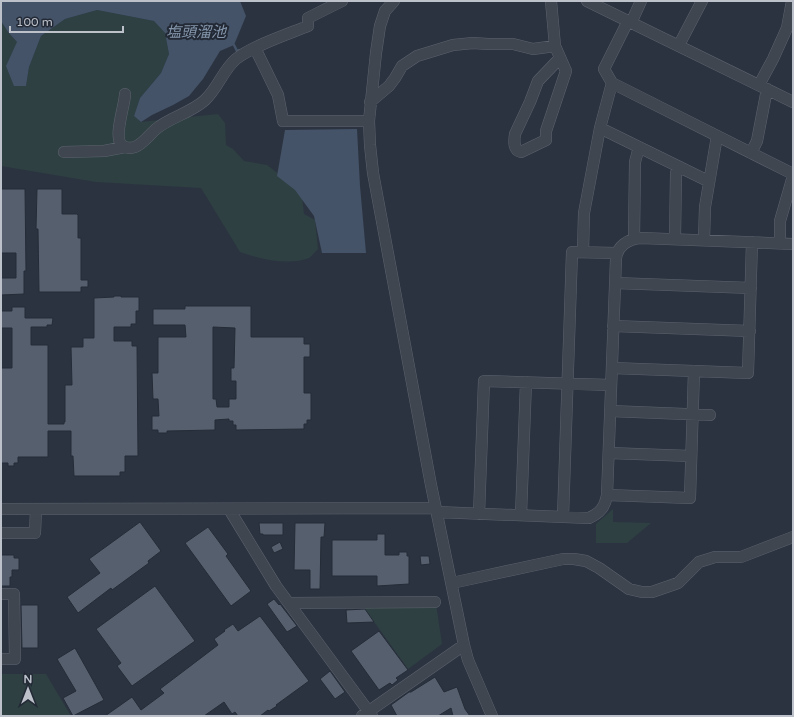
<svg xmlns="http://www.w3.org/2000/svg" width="794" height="717" font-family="'Varela Round','Noto Sans JP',sans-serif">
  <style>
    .green { fill: #2e4042 }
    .water { fill: #445368 }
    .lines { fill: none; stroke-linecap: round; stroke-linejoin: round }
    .stream { stroke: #445368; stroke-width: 2.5 }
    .building { fill: #565f6d; stroke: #252c38; fill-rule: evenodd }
    .minor-casing { stroke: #5d636e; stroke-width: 12 }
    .minor { stroke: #3f4650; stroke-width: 11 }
    .labels { text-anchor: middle; stroke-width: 4; stroke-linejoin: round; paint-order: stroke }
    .water-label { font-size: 15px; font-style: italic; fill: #8697ad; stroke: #232a36 }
  </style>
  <rect width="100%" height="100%" fill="#2b3340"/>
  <path class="green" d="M97 10 154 21 165 33 169 54 161 73 140 98 134 116 141 122 218 114 225 123 226 145 233 149 244 161 267 165 289 182 302 197 304 214 315 220 318 249C315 252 312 256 309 258 290 266 259 259 240 252L201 188 96 182 1 166V21L8 32 17 42 26 86 29 67 41 36 65 19Z
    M613 509V522L651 523 627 543H596V524Z
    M436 604 442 644 408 669 362 605Z
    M1 674H46L71 716H1Z"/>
  <path class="water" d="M1 1H240L246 16 234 45 220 51 203 79 189 96 173 105 152 115 141 122 134 116 140 98 161 73 169 54 165 33 154 21 97 10 65 19 41 36 29 67 26 86H14L6 66 17 42 8 32 1 21Z
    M357 129 360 186 366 253H322L314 216 295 190 277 176 285 130Z"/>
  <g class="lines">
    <path class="stream" d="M234 45 237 51 239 50"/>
  </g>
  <path class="building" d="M1 189H25L26 271H24V294L1 295V278H16V253H1Z
    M37 189H62V214H77L78 215V238H81V280H88V287H81V292H39L38 229H36Z
    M114 296H121V297H139V311H136V324H131V327H114V341H132V346H137L138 456H125V472H120V476H74L73 456H71V431H48V457H18V463H14V466H8V463H1V368H12V328H1V311H12V307H25V318H53L52 325H47V327H31V345H48V424H64V422H65V385H72L71 347H83V338H94V298L114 297Z
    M185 306H251V337H304V344H310V357H304V393H311V420H307V424H304V429L236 430V425H233V421H229V419L215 420V430L167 431V433H158V430H152V416H159L158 399H153L152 373H158V337H186L185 325H153V309H185ZM213 327 235 328 234 368H231V381H236V399H229V407H217L216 399H213Z
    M140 522 161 551 148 561 149 563 112 590 111 588 78 613 67 597 100 573 89 559Z
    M259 523H283V535H263V534H260Z
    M295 523H325L324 537H321L320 589H310V570H294Z
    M208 527 228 554 226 556 251 591 231 606 185 543Z
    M377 534H385V555H399V552H407V556H409V584L377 586V576H332V540H377Z
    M280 542 283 549 274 553 271 547Z
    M1 555H14V558H19V570H12V577H10V586H1Z
    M420 556H429L430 564 421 565Z
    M155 586 195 641 132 686 117 666 121 663 96 629Z
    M274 599 279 605 280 604 297 626 287 632 267 604Z
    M21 605H38V648H22Z
    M365 609 374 622 347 623 346 610Z
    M260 616 309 681 276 705 277 706 269 711 268 710 260 716H238L235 712 232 714 224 702 204 716H105L132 697 141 710 164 693 160 689 218 645 214 639 225 631 224 630 233 624 238 631Z
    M379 631 408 670 396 678 398 680 392 685 390 683 379 690 351 651Z
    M75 648 104 700 73 716 63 698 76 691 57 659Z
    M330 671 345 692 335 699 320 679Z
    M435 677 444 692 457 687 465 709 470 716H453L451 708 438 716H397L391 705 409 692H411Z"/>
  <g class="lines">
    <g class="minor-casing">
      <path id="minor" d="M394 1 385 11 380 26 376 53 369 121 370 145 373 173 431 485 464 645 468 660 492 716
        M587 1 793 102
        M628 21 604 69 612 83 793 174
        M631 23 641 1
        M679 45 702 1
        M555 46 566 71 546 131V140L521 152C513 150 514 141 515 134L530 102 538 81 560 58
        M255 48 278 95 283 121H369
        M759 85 773 59 787 28 792 1
        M125 94C125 106 112 139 123 146 127 149 131 148 135 147 143 144 149 135 156 129 170 117 191 113 205 100 218 88 223 70 236 59 252 46 288 34 308 26V18L342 1
        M370 102 389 86 395 78 402 66 417 56 453 45 473 43 488 44H513L533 49 555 46 551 1
        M600 128 708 181
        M64 152 104 151 125 147
        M751 153 757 141 767 89
        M634 239 635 162 639 147
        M675 239 676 173 680 167
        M704 240 705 207 717 136
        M780 243V221L793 176
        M583 252 584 213 600 128 612 83
        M615 283 751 288
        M613 326 750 331
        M612 368 748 373 752 242
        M610 411 710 415
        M609 453 691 456
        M607 495 690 498 694 371
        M1 509 436 508
        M229 509 276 586 372 716
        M437 512 589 518C600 513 605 507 607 495L616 259C617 246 628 239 641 238L793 244
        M479 514 484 381 611 385
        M521 515 526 382
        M563 517 572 252 616 253
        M1 533H35L36 509
        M452 583 563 559H574L586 561 599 568 629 589 642 592H652L678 583 699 562 715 557H741L793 537
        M1 594H14L15 659H1
        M289 603 435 602
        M362 716 464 645"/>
    </g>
    <use href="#minor" class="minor"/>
  </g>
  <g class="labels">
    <g class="water-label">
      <text x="196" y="37">塩頭溜池</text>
    </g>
  </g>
  <rect width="794" height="717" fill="none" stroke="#bcc1ca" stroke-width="4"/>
  <g transform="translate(28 689)" stroke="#232a36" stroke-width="3" paint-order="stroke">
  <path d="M0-3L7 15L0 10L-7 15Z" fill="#bcc1ca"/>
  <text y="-6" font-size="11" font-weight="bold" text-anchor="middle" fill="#bcc1ca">N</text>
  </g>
  <path d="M10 26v6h113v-6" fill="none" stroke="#bcc1ca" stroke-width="2"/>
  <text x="16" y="26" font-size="12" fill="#bcc1ca" stroke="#232a36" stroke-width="3" paint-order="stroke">100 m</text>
</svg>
